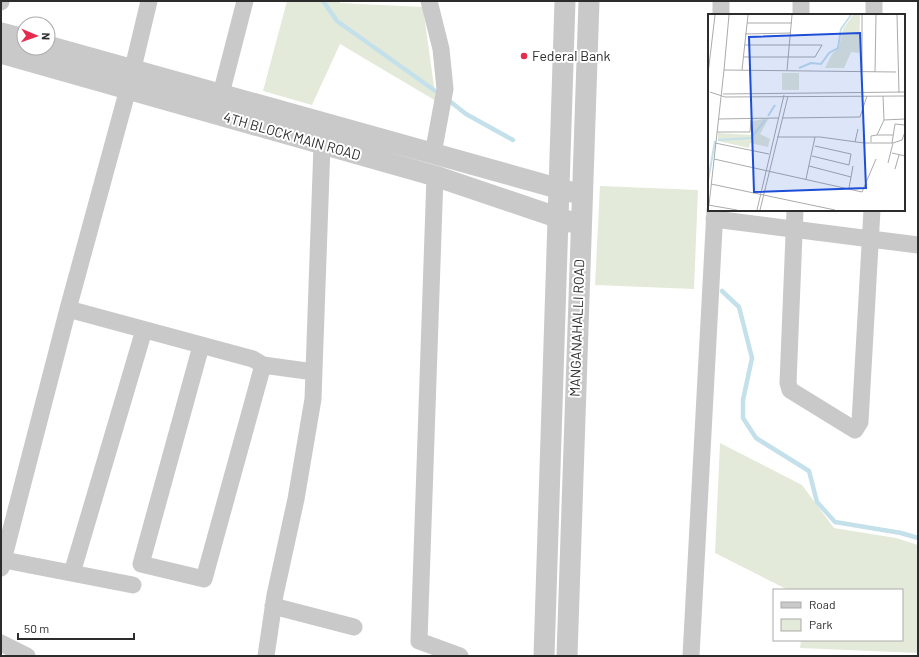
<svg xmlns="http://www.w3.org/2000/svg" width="919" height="657" font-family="Barlow,sans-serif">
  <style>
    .green { fill: #e4ead9 }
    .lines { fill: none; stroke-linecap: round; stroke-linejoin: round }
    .stream { stroke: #c4e0eb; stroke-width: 4.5 }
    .minor { stroke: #c9c9c9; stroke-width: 17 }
    .tertiary { stroke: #c9c9c9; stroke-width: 21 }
    .poi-dot { fill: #e62b4e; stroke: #fff; stroke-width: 1.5 }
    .labels { text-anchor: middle; stroke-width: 4; stroke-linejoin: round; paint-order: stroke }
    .poi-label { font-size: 14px; fill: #2c2c2c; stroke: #fff; text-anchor: start }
    .street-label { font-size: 14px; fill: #2c2c2c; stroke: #fff }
    .inset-river { fill: none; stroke: #c4e0eb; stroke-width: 2 }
    .inset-road { fill: none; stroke: #ababab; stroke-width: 1 }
    .view { fill: #1d4ed8; fill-opacity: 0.15; stroke: #1d4ed8; stroke-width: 2 }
    .inset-edge { fill: none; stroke: #2c2c2c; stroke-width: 2 }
  </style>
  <rect width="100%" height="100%" fill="#fff"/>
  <path class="green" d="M287 1H340V3L423 7 436 101 340 44 312 105 263 91Z
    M600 186 698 190 694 289 595 285Z
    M720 443 802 485 834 528 896 538 918 545V653L800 648 801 640H902V590H788L715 553Z"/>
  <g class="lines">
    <path class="stream" d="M323 1 337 21 441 95
      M447 99 466 114 513 140
      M722 291 739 307 752 358 743 400V418L756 438 809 471 817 502 835 522 901 533 918 538"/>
    <path class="minor" d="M429 1 441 49 445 89 433 154
      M1 2V1
      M721 15V1
      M801 15V1
      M874 15V1
      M221 94 245 1
      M435 176 419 641 460 656
      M795 210 788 383 790 390 855 430 860 422 872 210
      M714 219 918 245
      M68 309 253 359 263 365 314 372
      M201 346 141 564 204 579 263 365
      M4 560 133 585
      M1 568 68 309 128 89 149 1
      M72 573 144 330
      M273 606 354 627
      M1 643 27 656
      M266 656 275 595 296 499 313 399 322 145
      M691 656 715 210"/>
    <path class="tertiary" d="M1 33 24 39
      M48 46 571 192
      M1 53 435 176 571 222
      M544 656 565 1
      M567 656 589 1"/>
  </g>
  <circle class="poi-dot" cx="524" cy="56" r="4"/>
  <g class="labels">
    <g class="poi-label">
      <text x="532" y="61">Federal Bank</text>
    </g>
    <g class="street-label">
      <text transform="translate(292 136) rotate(16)" y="5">4TH BLOCK MAIN ROAD</text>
      <text transform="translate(577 328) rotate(-88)" y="5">MANGANAHALLI ROAD</text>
    </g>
  </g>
  <g transform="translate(708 14)">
    <rect width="197" height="197" fill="#fff"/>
    <path d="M145 1H152L151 39 143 38 136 54H117L124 40 131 34 135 15ZM74 59H91V76H74ZM61 104 52 120 62 125 60 133 42 129 41 134 10 127V119L45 121V107Z" fill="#e4ead9"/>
    <path class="inset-river" d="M91 54 103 49 113 50 121 39 130 34 133 15 143 1M60 102 67 91M10 126 43 124 57 106M0 167 7 127"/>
    <path class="inset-road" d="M189 1 191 79M39 9H84M37 20 83 19M36 43H107L114 31H37M16 56 21 1M34 56 40 1M79 56 84 1M154 57V1M167 58 168 1M0 60 7 1M2 78 17 83 197 82M15 80 197 78M175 82 176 106M74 104 152 103 159 82M10 105 70 104M9 118H42L43 106M169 121H185M69 123H112L156 129H185L194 126 197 118M147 128 150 115M163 128V122L169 121 176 106 197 105M7 129 61 140M184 129 187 110 197 111M184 139 197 142M104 142 141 151 143 140 107 132M6 145 154 178 168 145M180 149 185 129M101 152 143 163M187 155 191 141M98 165 107 123M3 170 127 196M141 174 145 152M0 191 29 196M1 191 16 56 188 58M49 196 76 81M52 196 80 82"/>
    <path class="view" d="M152 19 158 174 46 178 41 23Z"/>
    <rect width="197" height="197" class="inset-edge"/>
  </g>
  <rect width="919" height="657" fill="none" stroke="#2c2c2c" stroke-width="4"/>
  <rect x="773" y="589" width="130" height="52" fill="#ffffff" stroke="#ababab"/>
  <rect x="781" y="602" width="20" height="6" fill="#c9c9c9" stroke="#ababab"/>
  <text x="809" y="609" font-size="12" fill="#2c2c2c">Road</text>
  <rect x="781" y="619" width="20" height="12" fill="#e4ead9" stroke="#ababab"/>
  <text x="809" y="629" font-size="12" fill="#2c2c2c">Park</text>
  <g transform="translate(36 36) rotate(92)"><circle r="19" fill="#ffffff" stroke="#ababab"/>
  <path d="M0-3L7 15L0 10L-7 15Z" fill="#e62b4e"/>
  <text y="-6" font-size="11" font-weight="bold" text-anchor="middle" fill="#2c2c2c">N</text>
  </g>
  <path d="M18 633v6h116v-6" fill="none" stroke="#2c2c2c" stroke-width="2"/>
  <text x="24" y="633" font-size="12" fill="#2c2c2c" stroke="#ffffff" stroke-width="3" paint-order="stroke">50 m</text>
</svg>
